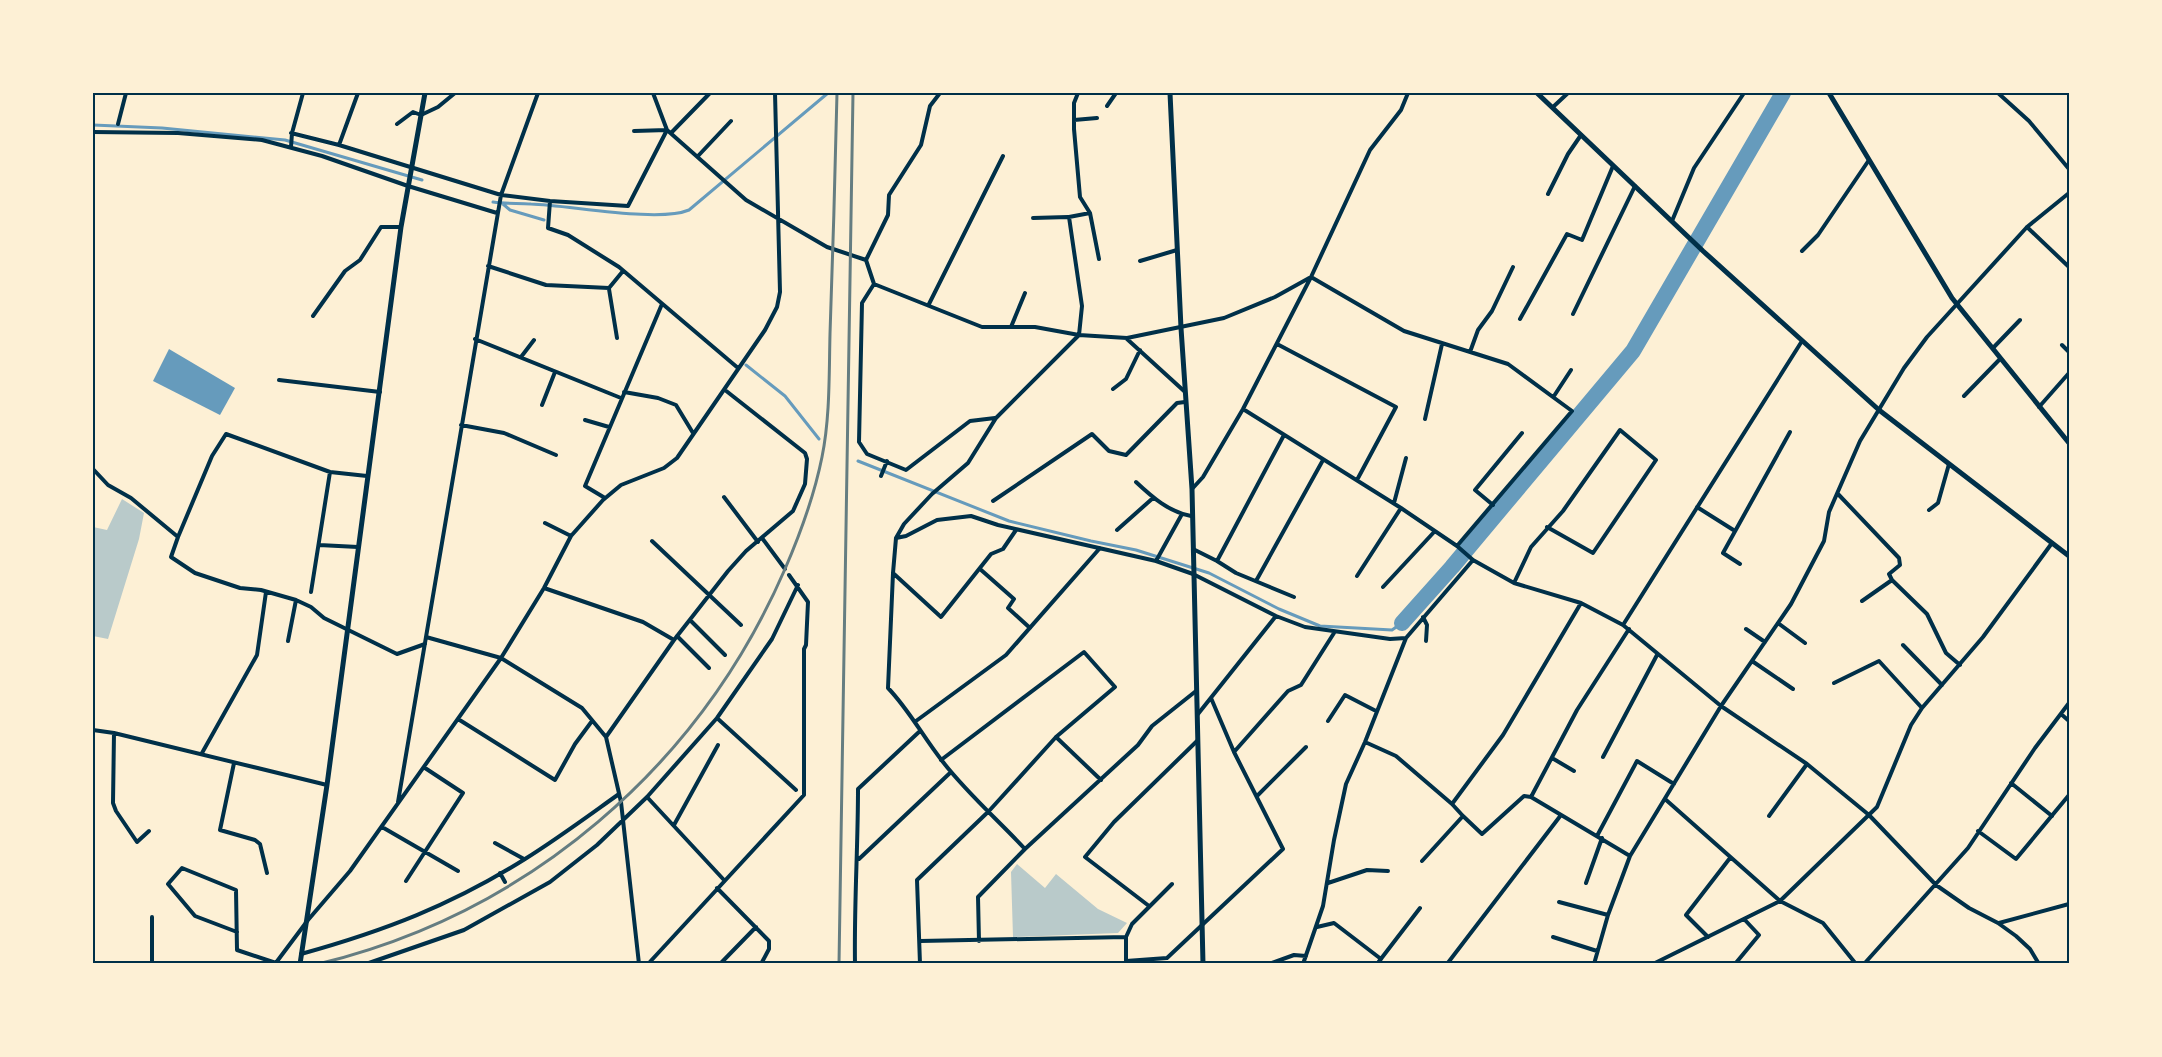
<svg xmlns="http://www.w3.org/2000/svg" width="2162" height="1057" font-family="Barlow,sans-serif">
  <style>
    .green { fill: #b9caca }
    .water { fill: #669bbc }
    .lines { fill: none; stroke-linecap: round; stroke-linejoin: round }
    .stream { stroke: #669bbc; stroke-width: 3 }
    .river { stroke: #669bbc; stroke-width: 16 }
    .minor { stroke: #003049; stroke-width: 4 }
    .tertiary { stroke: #003049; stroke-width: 5 }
    .rail { stroke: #657d81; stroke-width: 3 }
    .neatline { fill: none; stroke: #003049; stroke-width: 2 }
  </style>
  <rect width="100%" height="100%" fill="#fdf0d5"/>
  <path class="green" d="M122 499 144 513 139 539 108 639 93 636V527L107 530Z
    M1017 864 1045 888 1056 874 1098 909 1127 923 1118 933 1013 937 1011 872Z"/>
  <path class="water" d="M169 349 235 388 220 415 153 381Z"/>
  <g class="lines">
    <path class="stream" d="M93 125 162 128 285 140 422 180
      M493 202C506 204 518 203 531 204 569 205 658 223 689 210L828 93
      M503 204 510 210 544 220
      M746 365 785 396 819 439
      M858 461 1009 521 1091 541 1136 550 1209 573 1279 609 1320 626 1392 630 1402 623"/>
    <path class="river" d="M1402 623 1452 567 1633 351 1783 93"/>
    <path class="minor" d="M653 93 667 130 746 200 827 247 866 260 874 284 982 327H1035L1079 335 1127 338 1224 318 1275 297 1311 277
      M1078 93 1074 103V129L1080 197 1090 213 1099 259
      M1998 93 2029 121 2069 169
      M1107 106 1116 93
      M1553 107 1568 93
      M1074 120 1097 118
      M118 124 126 93
      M397 124 413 112 421 115 438 107 455 93
      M93 132 178 133 262 140 322 156 408 186 497 213
      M291 133 339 145 501 195 550 201 628 206 667 130 634 131
      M671 133 710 93
      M339 145 358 93
      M291 147 292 133 303 93
      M698 156 731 121
      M1548 194 1568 154 1581 135
      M550 201 548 228 568 235 619 267 738 368
      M1033 218 1068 217
      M1672 221 1694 168 1744 93
      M2027 227 2069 267
      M1802 251 1818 235 1869 160
      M866 260 888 215 889 195 921 145 930 106 940 93
      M1140 261 1177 250
      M488 266 546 285 609 288 623 271
      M1311 277 1404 331 1508 364 1572 411 1457 546
      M874 284 862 303 859 442 867 454 906 470 970 421 995 418
      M609 289 617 338
      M929 304 1003 156
      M1573 314 1635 186
      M313 316 345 271 360 260 381 227H401
      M1520 319 1567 234 1582 240 1613 166
      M1011 327 1025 293
      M475 339 621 398
      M1127 339 1184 391
      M1277 344 1396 407 1357 480
      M2062 345 2069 352
      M1993 348 2020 320
      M1470 352 1478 330 1492 311 1513 267
      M521 357 534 340
      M279 380 380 392
      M1113 389 1126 379 1140 350
      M624 392 658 398 676 405 693 433
      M1554 396 1571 370
      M1964 396 2000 359
      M542 405 555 372
      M2039 407 2069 373
      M1243 409 1401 508 1457 546 1473 560 1514 583 1581 603 1623 625 1721 706 1807 764 1869 815 1936 885 1969 908 1998 923 2016 936 2030 949 2039 964
      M1425 419 1442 344
      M585 420 609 427
      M461 425 504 433 556 455
      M93 469 108 485 131 498 178 537 171 557 195 573 240 588 261 590 296 600 311 607 324 618 397 654 425 644
      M881 476 887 461
      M1136 482C1152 497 1169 512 1191 516
      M1192 489 1203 477 1243 409 1311 277 1370 150 1401 110 1408 93
      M1838 494 1899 558 1900 565 1889 574 1892 580 1927 614 1946 653 1960 665
      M724 497 758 542
      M605 498 585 486 662 304
      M993 501 1092 434 1109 451 1126 455 1177 403 1185 402
      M1394 503 1406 458
      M1493 505 1475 490 1522 433
      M1697 507 1735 531
      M1929 510 1938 503 1949 464
      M545 523 571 536
      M1117 530 1153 498
      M178 537 212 456 226 434 330 472 367 476
      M762 538 785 569
      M896 538 904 524 932 494 968 463 996 418 1079 335 1082 306 1069 217 1090 213
      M652 541 741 625
      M319 545 358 547
      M1193 549 1217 561 1236 573 1294 597
      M1156 561 1182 514
      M1217 561 1284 435
      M1740 564 1723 553 1790 432
      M980 569 1014 599 1008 608 1030 628
      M893 573 941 617 991 554 1003 549 1016 530
      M1357 576 1401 508
      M1256 581 1323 460
      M1514 583 1531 547 1563 511 1620 430 1656 460 1593 553 1547 527
      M1383 587 1435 531
      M544 588 643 622 674 640
      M311 592 330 472
      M1862 601 1892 580
      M1423 617 1427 625 1426 641
      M690 620 725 655
      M1778 623 1805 643
      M1623 625 1802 341
      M1629 629 1577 710 1531 797 1630 856
      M1746 629 1765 642
      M677 636 709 668
      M426 637 501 658 582 708 606 737 621 802 639 964
      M288 641 296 600
      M1903 645 1942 685
      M1752 661 1793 689
      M1834 683 1879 661 1922 708
      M1198 714 1276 616
      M2061 714 2069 721
      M717 718 796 790
      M458 719 555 780 575 744 592 721
      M916 721 1006 655 1100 548
      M1328 721 1345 695 1376 711
      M93 730 114 733 327 785
      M114 733 113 803 116 811 137 842 149 831
      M606 737 674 640 728 571 746 551 793 511 805 484 807 459 805 453 725 390
      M1056 737 1101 780
      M1365 742 1396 756 1452 804 1463 816 1422 861
      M1234 752 1288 691 1301 685 1334 633
      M202 753 257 655 266 592
      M1603 757 1657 655
      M1552 758 1574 771
      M234 763 220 830 255 840 260 844 267 873
      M2011 783 2052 816
      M1257 796 1306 747
      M647 797 724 880
      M1665 799 1780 901 1823 923 1856 964
      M398 802 501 195 538 93
      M1452 804 1503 735 1581 603
      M1463 816 1482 834 1524 796 1531 797
      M1769 816 1807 764
      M674 825 718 745
      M382 827 458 871
      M1978 831 2016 859 2069 795
      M1597 836 1637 761 1674 784
      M495 843 524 859
      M1025 849 1138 745 1152 726 1196 691
      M859 859 951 772
      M500 873 505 882
      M406 881 463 793 425 768
      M1328 883 1367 870 1388 871
      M1586 883 1602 838
      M717 888 769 941V949L761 964
      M1559 902 1608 915
      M1149 906 1085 857 1114 822 1197 741
      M152 917V964
      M1999 923 2069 904
      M1317 927 1334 923 1381 959
      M237 932 195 916 168 884 182 868 236 890 237 950 276 963
      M1126 937 1132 924 1172 884
      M1553 937 1597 951
      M1708 937 1686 915 1730 858
      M920 941 1126 937V964
      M979 941 978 897 1025 849C998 820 967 793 943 762 923 737 910 711 888 688L893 573 896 538 906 536 937 520 971 516 998 525 1156 561 1193 574 1276 616 1305 627 1390 639 1406 638
      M301 954C384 931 452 905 525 859 557 839 588 816 619 794
      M1126 961 1167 958 1283 849 1234 752 1211 698
      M275 964 308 920 350 871 501 658 544 588 571 536 603 500 621 485 664 468 677 458 765 330 777 307 780 292 775 93
      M366 964 464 930 550 882 597 845 647 797 717 718 772 639 798 585
      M648 964 804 795V649L806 645 808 602 789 575
      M720 964 756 927
      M855 964C854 906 858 847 858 789L920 731
      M920 964 917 880 989 811 1056 737 1115 687 1084 652 941 760
      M1269 964 1294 955 1306 956
      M1303 964 1323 906 1334 840 1346 784 1365 742 1406 638 1473 560
      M1377 964 1420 908
      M1447 964 1561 815
      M1594 964 1608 915 1630 856 1721 706 1791 604 1824 541 1829 512 1860 441 1904 368 1927 337 2027 227 2069 193
      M1653 964 1780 901 1877 807 1911 725 1922 708 1983 637 2052 543
      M1735 964 1759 935 1744 919
      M1864 964 1968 848 2035 748 2069 703"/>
    <path class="tertiary" d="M1170 93 1181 328 1192 489 1203 964
      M1537 93 1703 251 1879 410 2069 556
      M1829 93 1952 298 2069 443
      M300 964 327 785 401 227 425 93"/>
    <path class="rail" d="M318 964C529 913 699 767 785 569 801 532 814 497 822 457 830 418 829 375 830 334 833 254 835 173 837 93
      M839 964 853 93"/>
  </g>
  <rect width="2162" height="1057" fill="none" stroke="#fdf0d5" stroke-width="189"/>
  <rect x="94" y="94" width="1974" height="868" class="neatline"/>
</svg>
